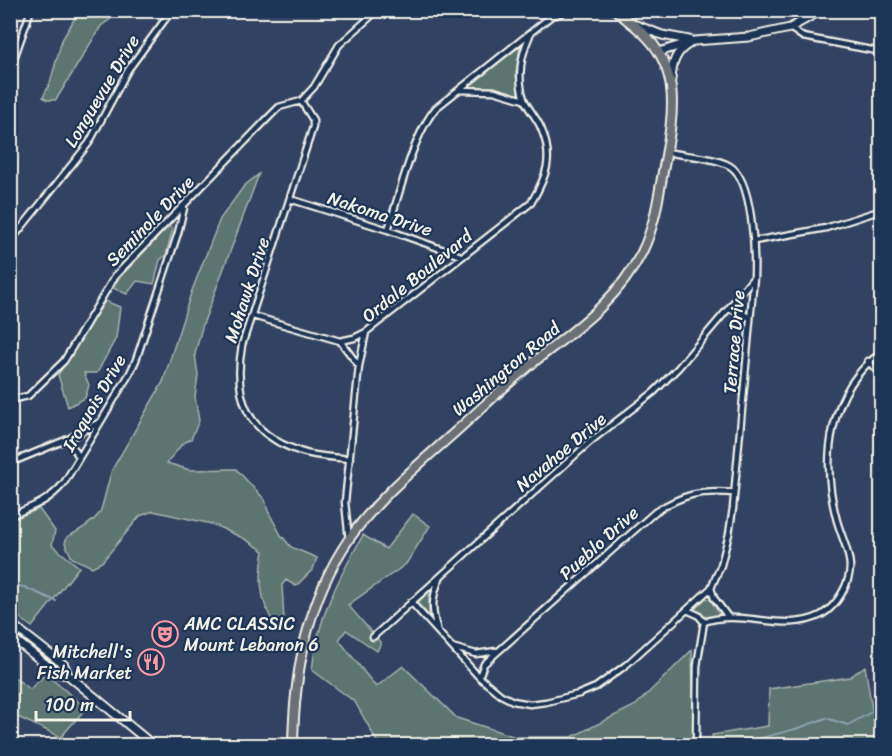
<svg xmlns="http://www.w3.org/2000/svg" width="892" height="756" font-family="Sriracha,sans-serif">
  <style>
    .green { fill: #5c7470; stroke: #a8b2ac; stroke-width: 1.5 }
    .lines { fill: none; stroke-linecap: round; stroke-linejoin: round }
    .stream { stroke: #8ba3b0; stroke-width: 2 }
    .street-casing { stroke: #f4f1e8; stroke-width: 9 }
    .secondary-casing { stroke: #f4f1e8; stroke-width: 11 }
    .primary-casing { stroke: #f4f1e8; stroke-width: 12 }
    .street { stroke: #1d3557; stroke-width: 4.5 }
    .secondary { stroke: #1d3557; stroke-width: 7 }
    .primary { stroke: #6a7074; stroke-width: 8 }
    .labels { text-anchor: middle; stroke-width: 4.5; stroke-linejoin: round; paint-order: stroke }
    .street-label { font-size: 18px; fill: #f4f1e8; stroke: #1d3557 }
    .poi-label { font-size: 18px; fill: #f4f1e8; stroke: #1d3557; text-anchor: start }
  </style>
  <rect width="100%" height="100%" fill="#324263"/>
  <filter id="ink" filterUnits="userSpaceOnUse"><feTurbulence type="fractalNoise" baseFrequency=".0167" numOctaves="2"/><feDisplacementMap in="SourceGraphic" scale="12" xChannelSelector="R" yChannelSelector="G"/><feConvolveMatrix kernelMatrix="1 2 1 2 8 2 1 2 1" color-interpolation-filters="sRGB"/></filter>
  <g filter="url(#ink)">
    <path class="green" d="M79 11H116L112 18 101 26 56 100H47L43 97 50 83 62 40Z
      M520 46 516 73 519 97 494 87H467Z
      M259 174 202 327 195 354 198 375 195 397 199 421 191 439 182 444 167 463 190 470 236 469 265 500 268 511 281 535 291 547 317 558 313 569 296 586 286 580 282 585 284 620 276 625C259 605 259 575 264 551L245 539 212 524 153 511 140 516 102 562 92 567 72 558 65 543 67 537C77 532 91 524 99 514 103 509 108 478 113 468L163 382 191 293 220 219 244 186Z
      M169 226 173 228 166 255 160 260 154 284 137 281 127 294 113 288 119 278Z
      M105 301 120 307 116 338 97 373H84L89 385 85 398 68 407 58 375Z
      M39 509 55 531 52 545 79 567 32 627 11 611V520Z
      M413 514 430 526 406 564 348 605 381 643 377 651 346 630 339 640 376 687 403 666 457 718 516 737H572L636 705 692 650 694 745H379L355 702 312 670C317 618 338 580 363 535L386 549Z
      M429 591V615H428L417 603Z
      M706 598 711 600 719 614 706 618 694 610Z
      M865 666 872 709 881 707V745H714L712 735 768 726 769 689 850 677Z
      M10 674 30 689 46 674 86 708 61 737 11 714Z"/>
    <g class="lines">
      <path class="stream" d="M10 584 24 587 56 601
        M706 743 754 740 799 728 826 718 848 725 882 706"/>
      <g class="street-casing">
        <path id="street" d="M556 15 568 10
          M790 28 803 37 882 52
          M10 70 31 10
          M459 90 494 91 524 100
          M301 101 313 120V127L242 345C233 397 246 433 299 451 315 457 333 457 350 459
          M301 101 314 87 339 45 378 10
          M290 199 388 230 461 256
          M388 230C399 195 413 135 436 108L559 10
          M754 241 826 228 882 210
          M10 242 89 143 128 70 172 10
          M728 309 740 312 750 318
          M253 316 340 341 359 366
          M340 341 354 338 366 332
          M868 361 882 376
          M10 400 28 396 64 361 115 276 270 116 279 107 301 101
          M68 439 79 457
          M10 463 68 439 100 422
          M10 516C33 506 47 503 64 483L130 373 136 360 178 233 184 208
          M349 540 345 502 359 366 366 332 531 203C547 176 554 158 541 128 537 118 528 109 524 99 517 78 521 55 530 35
          M711 588 714 598 728 617
          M411 602 479 677 501 695 513 701 530 704 546 702 579 694 596 687 626 665 711 588 721 565 729 534 733 508 754 277C755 252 753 180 730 166 715 157 684 156 667 152
          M687 610 698 615 704 622
          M704 622C742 608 784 634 821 615 837 606 850 584 850 566 849 549 840 534 836 517 821 459 829 389 882 352
          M437 628C431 609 432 596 440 578
          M373 637 591 441 654 392 678 368 728 309 754 277
          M455 648 476 654 496 651
          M479 677 484 664 655 512C683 494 701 490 734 493
          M696 746 697 666 704 622"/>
      </g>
      <g class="secondary-casing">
        <path id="secondary" d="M636 25 662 35 689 40
          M659 52 694 41 749 37 790 28 822 10
          M671 80C672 64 675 52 689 44
          M10 623 64 665 68 675 154 746
          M10 636 57 673 68 675"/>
      </g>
      <g class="primary-casing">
        <path id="primary" d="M293 746C294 672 307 601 349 539 378 498 417 466 454 433 481 409 507 383 535 361 576 329 618 300 642 252 656 224 659 191 665 161 673 116 681 73 647 37 638 27 626 20 616 10"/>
      </g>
      <use href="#street" class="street"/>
      <use href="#secondary" class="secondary"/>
      <use href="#primary" class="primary"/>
    </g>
  </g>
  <defs>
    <g id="theatre-ring" transform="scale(1.35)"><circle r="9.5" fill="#1d3557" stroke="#ff9aa2" stroke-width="1.5"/><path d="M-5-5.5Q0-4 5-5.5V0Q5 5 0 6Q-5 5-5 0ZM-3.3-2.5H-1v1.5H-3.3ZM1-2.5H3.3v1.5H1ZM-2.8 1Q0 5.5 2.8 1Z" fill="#ff9aa2"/></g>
    <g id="restaurant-ring" transform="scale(1.35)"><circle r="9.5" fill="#1d3557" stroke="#ff9aa2" stroke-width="1.5"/><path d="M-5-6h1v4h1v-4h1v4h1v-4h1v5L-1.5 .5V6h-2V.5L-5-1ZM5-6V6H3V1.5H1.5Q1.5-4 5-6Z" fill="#ff9aa2"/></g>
  </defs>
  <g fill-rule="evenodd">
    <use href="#theatre-ring" x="165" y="634"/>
    <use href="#restaurant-ring" x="151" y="662"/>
  </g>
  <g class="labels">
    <g class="street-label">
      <text transform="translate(102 91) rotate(-59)" y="6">Longuevue Drive</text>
      <text transform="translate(380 214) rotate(18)" y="6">Nakoma Drive</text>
      <text transform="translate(150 221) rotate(-46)" y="6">Seminole Drive</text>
      <text transform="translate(417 276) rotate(-39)" y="6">Ordale Boulevard</text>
      <text transform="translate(247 290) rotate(-72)" y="6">Mohawk Drive</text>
      <text transform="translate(734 342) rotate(-85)" y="6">Terrace Drive</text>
      <text transform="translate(506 369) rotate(-40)" y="6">Washington Road</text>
      <text transform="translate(94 403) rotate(-60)" y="6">Iroquois Drive</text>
      <text transform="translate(561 452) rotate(-40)" y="6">Navahoe Drive</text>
      <text transform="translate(599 543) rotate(-42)" y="6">Pueblo Drive</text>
    </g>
    <g class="poi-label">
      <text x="184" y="630">AMC CLASSIC<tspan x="184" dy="21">Mount Lebanon 6</tspan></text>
      <text x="132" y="658" text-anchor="end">Mitchell's<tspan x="132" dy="21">Fish Market</tspan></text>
    </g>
  </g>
  <rect width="892" height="756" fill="none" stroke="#1d3557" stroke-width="36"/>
  <rect x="18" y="18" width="856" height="720" fill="none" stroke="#f4f1e8" stroke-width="2" filter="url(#ink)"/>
  <path d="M36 711v9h94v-9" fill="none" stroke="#f4f1e8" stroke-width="3"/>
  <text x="45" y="711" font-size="18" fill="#f4f1e8" stroke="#1d3557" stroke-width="4.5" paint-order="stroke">100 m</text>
</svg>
